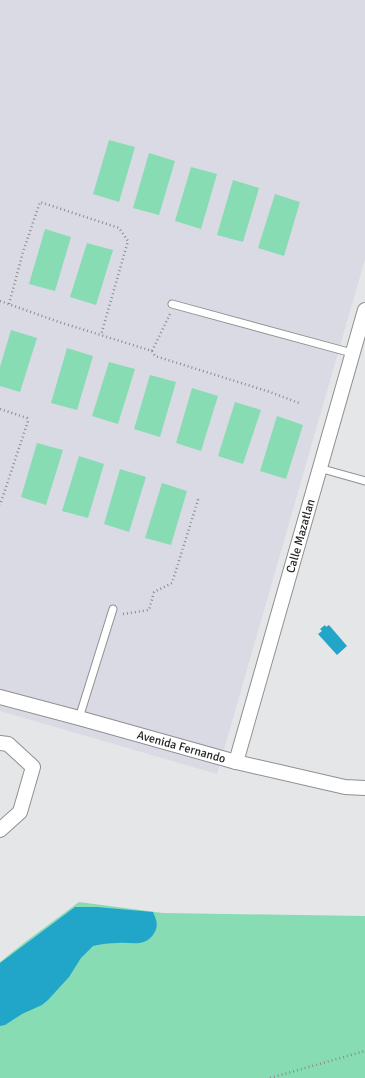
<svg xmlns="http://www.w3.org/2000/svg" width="365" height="1078" font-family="Signika,sans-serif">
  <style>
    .built { fill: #d9dae4 }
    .green { fill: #88dcb4 }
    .water { fill: #21a6c9 }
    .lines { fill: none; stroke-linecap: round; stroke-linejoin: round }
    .lane-casing { stroke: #8f9092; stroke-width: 9 }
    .street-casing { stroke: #8f9092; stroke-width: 16 }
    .path { stroke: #8c8c8e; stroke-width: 2.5; stroke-dasharray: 1 3; stroke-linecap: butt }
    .lane { stroke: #fff; stroke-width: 7 }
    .street { stroke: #fff; stroke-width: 14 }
    .labels { text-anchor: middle; stroke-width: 4; stroke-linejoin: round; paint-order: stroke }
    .street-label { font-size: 12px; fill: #262627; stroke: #fff }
  </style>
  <rect width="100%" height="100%" fill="#e5e6e8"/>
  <path class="built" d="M0 0H365V259L217 774 0 711Z"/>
  <path class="green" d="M109 140 135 147 119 202 93 194Z
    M149 153 175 161 159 215 133 208Z
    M191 167 217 174 201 229 175 221Z
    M233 180 259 188 243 242 217 235Z
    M275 194 300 202 284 256 258 248Z
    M45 229 71 237 55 291 29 284Z
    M87 243 113 250 96 305 70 297Z
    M11 330 37 338 20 392 0 386V367Z
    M67 348 93 356 77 410 51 403Z
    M109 362 135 369 118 424 92 416Z
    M150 375 176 382 160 437 134 429Z
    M192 388 218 396 201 451 176 443Z
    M235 402 261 410 243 464 218 456Z
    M277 416 303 425 286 479 260 471Z
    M37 443 63 450 46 505 21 497Z
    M79 456 104 464 88 518 62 511Z
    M120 469 146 477 129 532 104 524Z
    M162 483 187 491 171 545 145 538Z
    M79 902 163 913 365 916V1078H0V962L25 942Z"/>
  <path class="water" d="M325 625 326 627 329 625 347 646 337 655 318 634 322 631 320 629Z
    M75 907H97L153 912C157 921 159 926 153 935 144 947 131 942 118 943 109 943 101 944 93 946L81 958 69 977 48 1000 42 1005 22 1014 5 1025 0 1026V963Z"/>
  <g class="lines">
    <g class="lane-casing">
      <path id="lane" d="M172 304 352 353
        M319 468 365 481
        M79 718 113 609"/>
    </g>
    <g class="street-casing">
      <g id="street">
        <path id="s1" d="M0 697 79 718 236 762 345 787 365 788"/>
        <path d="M0 743 8 744 33 767 20 812 0 830"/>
        <path id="s2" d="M236 762 365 310"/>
      </g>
    </g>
    <path class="path" d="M0 301 59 322 152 351 155 356 270 392 299 403
      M9 304 23 252 40 202 119 228 128 241 101 335
      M152 351 170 314
      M0 409 27 418 28 421 0 505
      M123 614 149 610 154 592 172 583 198 500 197 498
      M270 1078 365 1051"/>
    <use href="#lane" class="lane"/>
    <use href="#street" class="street"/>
  </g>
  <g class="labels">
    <g class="street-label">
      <text dy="4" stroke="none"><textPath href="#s2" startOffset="235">Calle Mazatlan</textPath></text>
      <text dy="4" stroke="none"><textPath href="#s1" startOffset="188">Avenida Fernando</textPath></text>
    </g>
  </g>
</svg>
